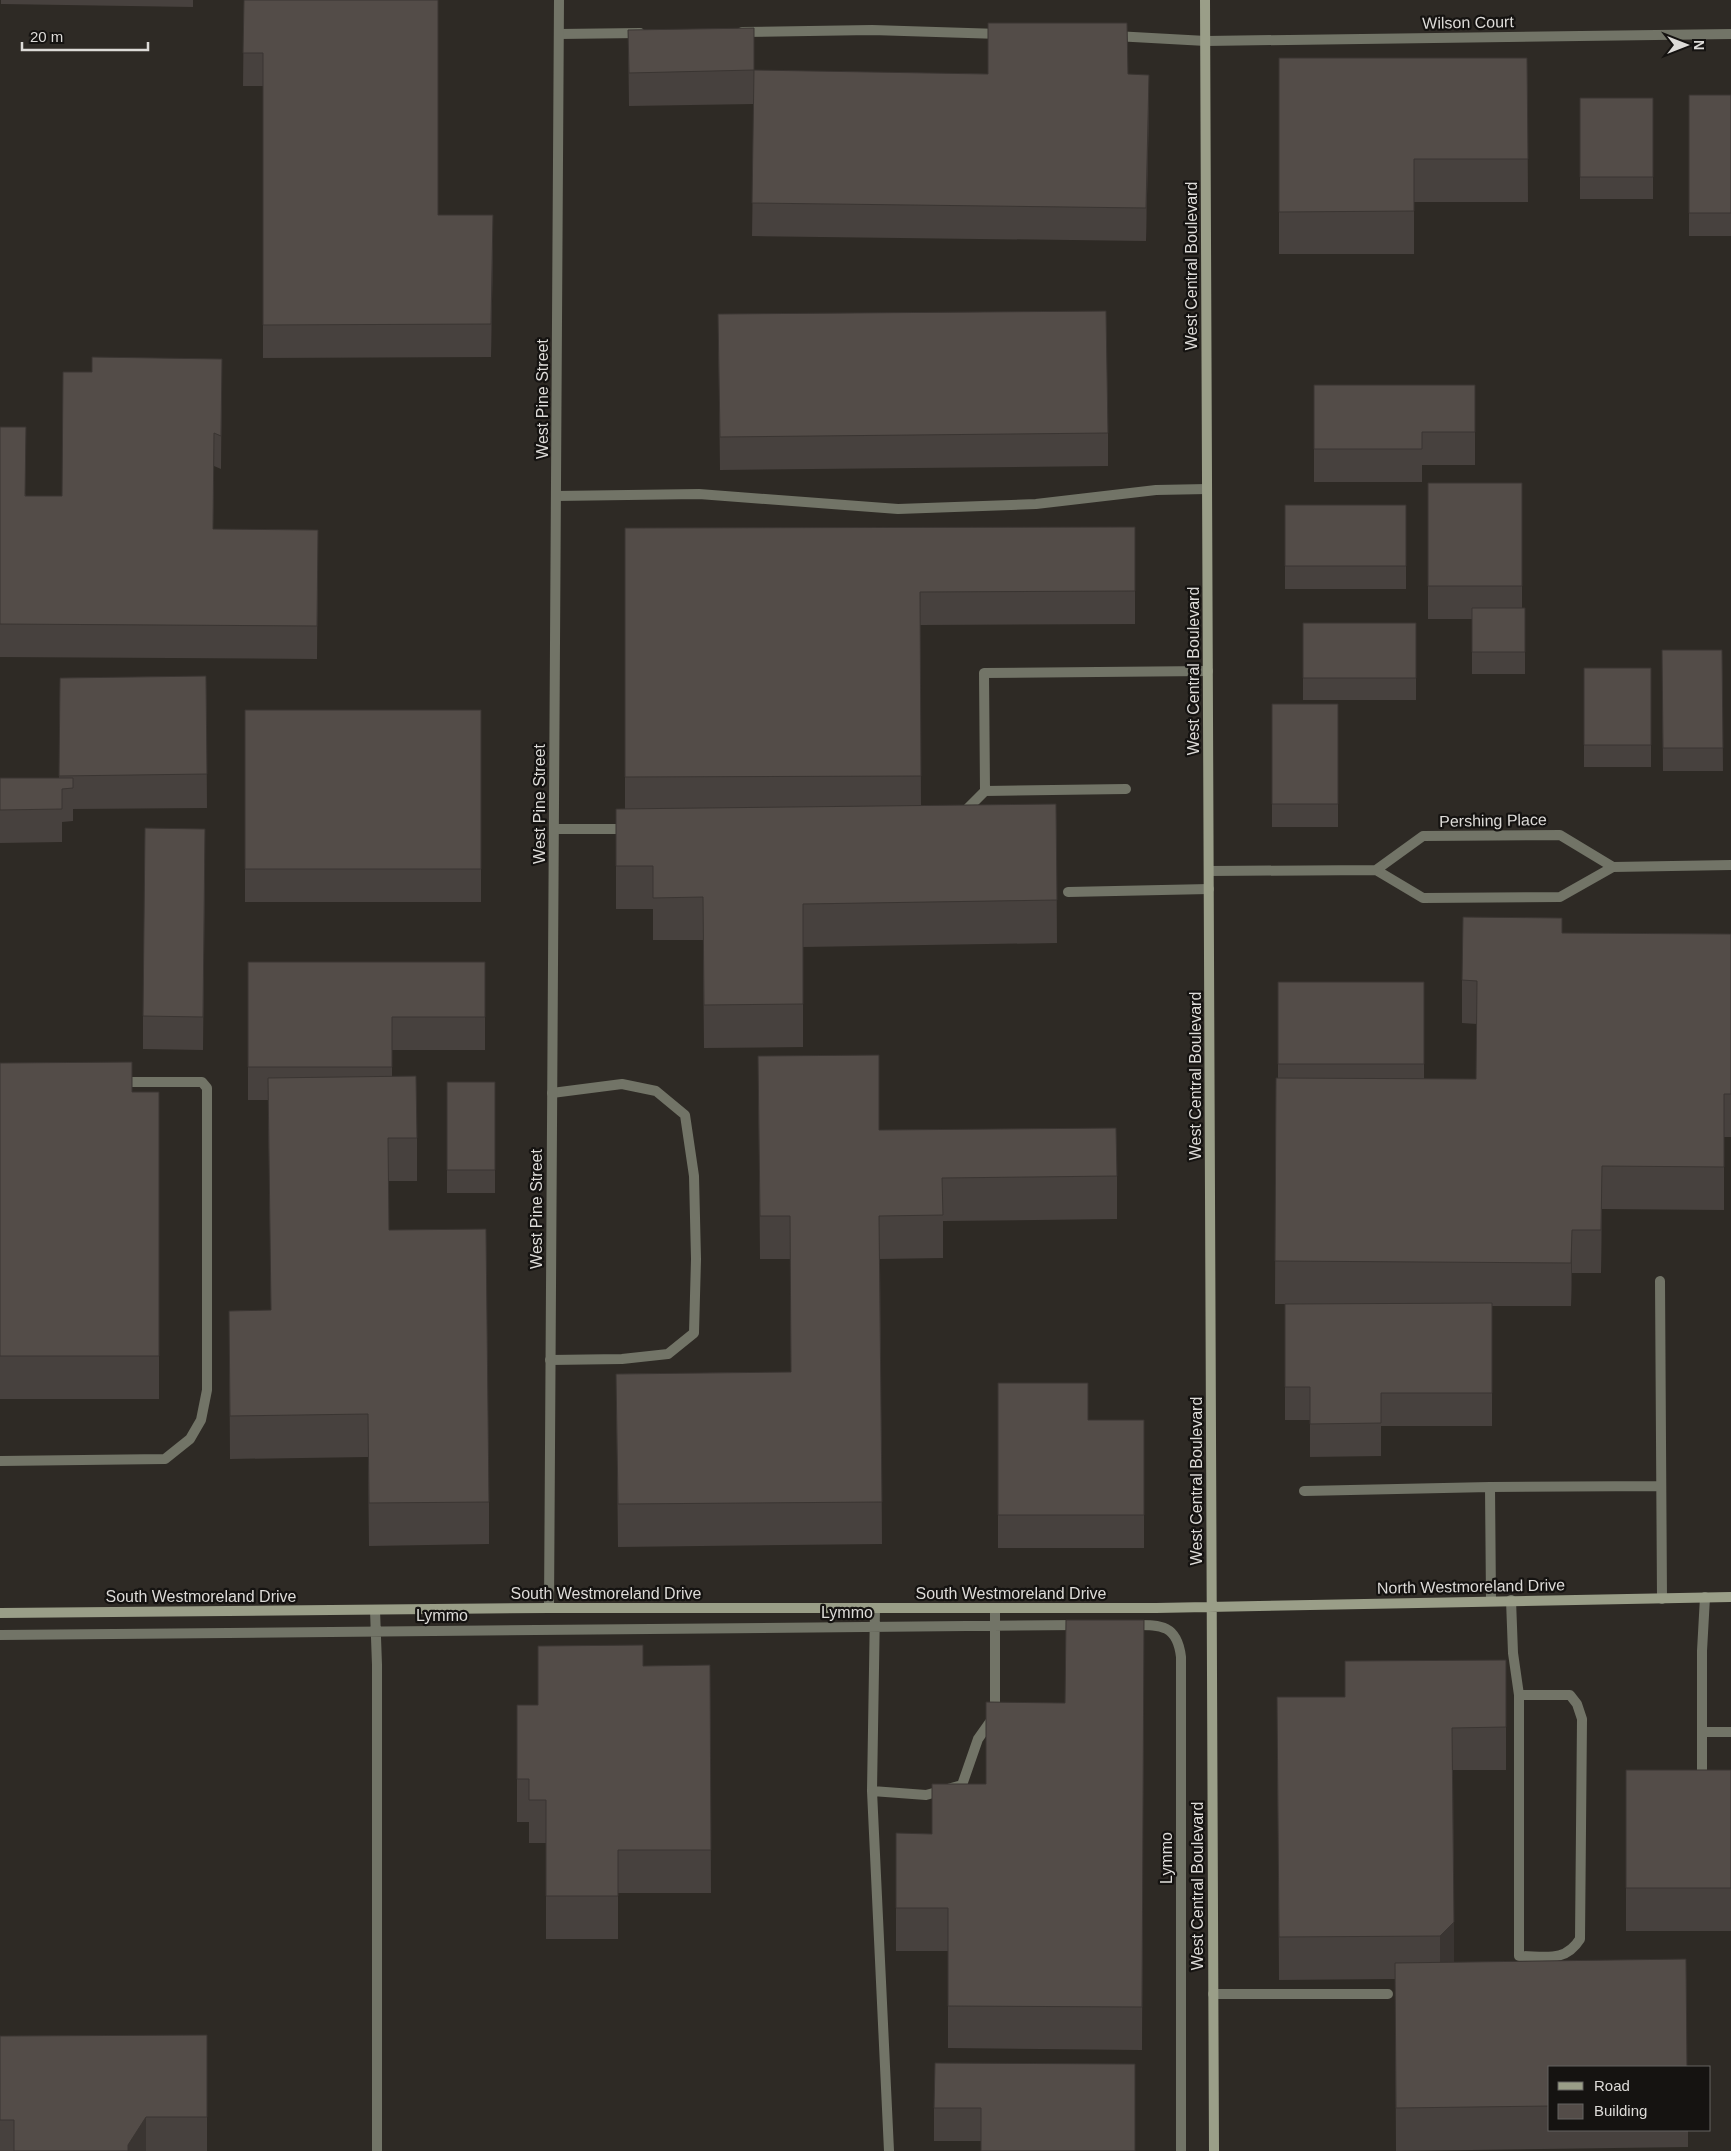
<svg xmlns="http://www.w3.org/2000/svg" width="1731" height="2151" font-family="Helvetica,sans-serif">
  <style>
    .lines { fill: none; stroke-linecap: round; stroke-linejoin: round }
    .lane { stroke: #727467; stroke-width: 10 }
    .street { stroke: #727467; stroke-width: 10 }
    .secondary { stroke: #9a9e88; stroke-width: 10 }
    .wall { fill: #47413e }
    .shaded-wall { fill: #3a3532 }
    .building { fill: #534c48; stroke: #3a3532 }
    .labels { text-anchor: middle; stroke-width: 4.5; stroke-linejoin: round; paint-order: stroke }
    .street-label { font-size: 16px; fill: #dddbd8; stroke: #151311 }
  </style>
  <rect width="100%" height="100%" fill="#2e2a25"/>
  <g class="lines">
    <path class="lane" d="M742 32 872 30 1000 34
      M559 34 640 33
      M1115 36 1206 41
      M556 496 699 494 898 509 1036 504 1156 490 1207 489
      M985 791 1126 789
      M963 813 985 791 984 673 1208 671
      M554 829H629
      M1068 892 1209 889
      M1660 1281 1662 1599
      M550 1360 622 1359 668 1354 694 1333 696 1259 694 1176 685 1115 656 1091 622 1084 552 1093
      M0 1461 165 1459 190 1439 201 1420 207 1390V1088L202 1082H119
      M1490 1487 1661 1486
      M1304 1491 1490 1487 1491 1601
      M1511 1600 1513 1653 1519 1695V1956C1545 1956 1565 1963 1580 1939L1582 1719 1577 1704 1570 1695H1519
      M875 1608 872 1791 926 1795 962 1785 978 1739 995 1715V1608
      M375 1610 377 1665V2151
      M1131 1625C1159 1625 1177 1623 1181 1657V2151
      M0 1635 1079 1625
      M1702 1732H1731
      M1702 1784V1651L1705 1597
      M872 1791 889 2151
      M1213 1994H1388"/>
    <path class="street" d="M1206 41 1731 34
      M1376 870 1423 836 1560 835 1613 867
      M1209 871 1376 870 1423 898 1560 897 1613 867 1731 865
      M549 1608 559 0"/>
    <path class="secondary" d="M1205 0 1214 2151
      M0 1613 549 1608H1156L1731 1597"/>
  </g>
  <path class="wall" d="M1 0H193V7L1 4Z
    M244 0 438 215 493 248 491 357 263 358V86H243Z
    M628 30 754 70 988 74H1128L1149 108 1146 241 752 236 754 104 629 106Z
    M1279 58H1527L1528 202H1414V254H1279Z
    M1689 95H1731V236H1689Z
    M1580 98H1653V199H1580Z
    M718 314 1108 433V466L720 470Z
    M222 359 221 469 214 466 213 529 318 530 317 659 0 657V427L26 496H62L92 372Z
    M1314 385H1475V465H1422V482H1314Z
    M1428 483H1522V608H1525V674H1472V619H1428Z
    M1285 505H1406V589H1285Z
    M1135 527V624L920 625 921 806 1056 804 1057 943 803 947V1047L704 1048 703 940H653V909H616V809H625V528Z
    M1303 623H1416V700H1303Z
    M1662 650H1722L1723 771H1663Z
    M1584 668H1651V767H1584Z
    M206 676 207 808 73 809V821L62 822V842L0 843V778H59L60 678Z
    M1272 704H1338V827H1272Z
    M245 710H481V902H245Z
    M205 862 203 1050 143 1049V1016Z
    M1562 933 1731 934V1137H1724V1210L1602 1209 1601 1273H1572L1571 1306H1492V1426H1381V1456L1310 1457V1420H1285V1304H1275L1276 1078H1278V982H1424V1079H1476L1477 1024 1462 1023V980Z
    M248 962H485V1050H392V1077L417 1138V1181H389V1230L489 1502V1544L369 1546 368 1457 230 1459 229 1311 271 1310 268 1100H248Z
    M758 1056 879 1130 1117 1176V1219L943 1221V1258L880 1259 882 1544 618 1547 616 1374 791 1372 790 1259H760Z
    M0 1063 132 1092H159V1399H0Z
    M447 1082H495V1193H447Z
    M998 1383 1088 1420H1144V1548H998Z
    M1144 1620 1142 2050 948 2048V1951H896V1833L932 1834 986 1784 1065 1703Z
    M1506 1660V1770H1453L1454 1962 1550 2067V2130H1688V2147L1396 2151 1395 1979 1279 1980 1277 1697H1345V1661Z
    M710 1665 711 1893H618V1939H546V1843H529V1822H517V1705H538L643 1666Z
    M1626 1770H1731V1931H1626Z
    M207 2035V2151H0V2036Z
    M1135 2064 981 2141H934V2108Z"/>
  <path class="shaded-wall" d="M1149 75V108L1146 241V208Z
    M493 215V248L491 357V324Z
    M1602 1166V1209L1601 1273V1230Z
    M1572 1230V1273L1571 1306V1263Z
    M1454 1922V1965L1440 1978V1936Z
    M146 2117V2151H128V2145Z"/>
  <path class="building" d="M244 0H438V215H493L491 324 263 325V53H243Z
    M988 23H1127L1128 74 1149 75 1146 208 752 203 754 70 629 73 628 30 754 28V70L988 74Z
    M1279 58H1527L1528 159H1414V211L1279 212Z
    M1689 95H1731V213H1689Z
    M1580 98H1653V177H1580Z
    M1106 311 1108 433 720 437 718 314Z
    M92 357 222 359 221 436 214 433 213 529 318 530 317 626 0 624V427H26L25 496H62L63 372H92Z
    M1314 385H1475V432H1422V449H1314Z
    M1428 483H1522V586H1428Z
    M1285 505H1406V566H1285Z
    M1135 527V591L920 592 921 776 625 777V528Z
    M1472 608H1525V652H1472Z
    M1303 623H1416V678H1303Z
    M1662 650H1722L1723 748H1663Z
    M1584 668H1651V745H1584Z
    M206 676 207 774 59 776 60 678Z
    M1272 704H1338V804H1272Z
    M245 710H481V869H245Z
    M0 778H73V788L62 789V809L0 810Z
    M1056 804 1057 900 803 904V1004L704 1005 703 897 653 898V866H616V809Z
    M145 828 205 829 203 1017 143 1016Z
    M1463 917 1562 918V933L1731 934V1094H1724V1167L1602 1166 1601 1230H1572L1571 1263 1275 1261 1276 1078 1476 1079 1477 981 1462 980Z
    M248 962H485V1017H392V1067H248Z
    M1278 982H1424V1064H1278Z
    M879 1055V1130L1116 1128 1117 1176 942 1178 943 1215 879 1216 882 1502 618 1504 616 1374 791 1372 790 1216H760L758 1056Z
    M132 1062V1092H159V1356H0V1063Z
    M416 1076 417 1138H388L389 1230 486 1229 489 1502 369 1503 368 1414 230 1416 229 1311 271 1310 268 1078Z
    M447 1082H495V1170H447Z
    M1492 1303V1393H1381V1423L1310 1424V1387H1285V1304Z
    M998 1383H1088V1420H1144V1515H998Z
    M1066 1620H1144L1142 2007 948 2006V1908H896V1833L932 1834V1784H986V1702L1065 1703Z
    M643 1645V1666L710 1665 711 1850H618V1896H546V1800H529V1779H517V1705H538V1646Z
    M1506 1660V1727L1452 1728 1454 1922 1440 1936 1279 1937 1277 1697H1345V1661Z
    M1626 1770H1731V1888H1626Z
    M1686 1959 1687 2067H1550V2106L1396 2108 1395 1963Z
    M207 2035V2117H146L128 2145V2151H14V2120H0V2036Z
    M935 2063 1135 2064V2151H981V2108H934Z"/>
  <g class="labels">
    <g class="street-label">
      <text transform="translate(1468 22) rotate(-1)" y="6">Wilson Court</text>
      <text transform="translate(1191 266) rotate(-90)" y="6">West Central Boulevard</text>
      <text transform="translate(542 399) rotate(-90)" y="6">West Pine Street</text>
      <text transform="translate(1193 671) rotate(-90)" y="6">West Central Boulevard</text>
      <text transform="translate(539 804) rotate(-90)" y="6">West Pine Street</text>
      <text transform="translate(1493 820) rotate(-1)" y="6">Pershing Place</text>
      <text transform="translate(1195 1076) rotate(-90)" y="6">West Central Boulevard</text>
      <text transform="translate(536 1209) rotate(-90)" y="6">West Pine Street</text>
      <text transform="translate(1196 1481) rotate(-90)" y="6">West Central Boulevard</text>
      <text transform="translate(1471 1586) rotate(-1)" y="6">North Westmoreland Drive</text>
      <text x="606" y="1599">South Westmoreland Drive</text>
      <text x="1011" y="1599">South Westmoreland Drive</text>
      <text x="201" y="1602">South Westmoreland Drive</text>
      <text x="847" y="1618">Lymmo</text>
      <text x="442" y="1621">Lymmo</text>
      <text transform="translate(1166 1858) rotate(-90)" y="6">Lymmo</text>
      <text transform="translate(1197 1886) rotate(-90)" y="6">West Central Boulevard</text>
    </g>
  </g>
  <rect x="1548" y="2066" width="162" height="65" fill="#151311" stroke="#656361"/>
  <rect x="1558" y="2082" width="25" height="8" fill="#9a9e88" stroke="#656361"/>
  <text x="1594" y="2091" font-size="15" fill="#dddbd8">Road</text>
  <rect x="1558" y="2104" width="25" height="15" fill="#534c48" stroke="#656361"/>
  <text x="1594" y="2116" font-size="15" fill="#dddbd8">Building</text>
  <g transform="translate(1686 45) rotate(90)" stroke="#151311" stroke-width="4" paint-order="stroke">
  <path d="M0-4L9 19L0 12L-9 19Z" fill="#dddbd8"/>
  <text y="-8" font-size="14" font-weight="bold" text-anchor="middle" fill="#dddbd8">N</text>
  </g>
  <path d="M22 42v8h126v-8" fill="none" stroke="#dddbd8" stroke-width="2.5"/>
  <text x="30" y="42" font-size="15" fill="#dddbd8" stroke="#151311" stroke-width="4" paint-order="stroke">20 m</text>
</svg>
